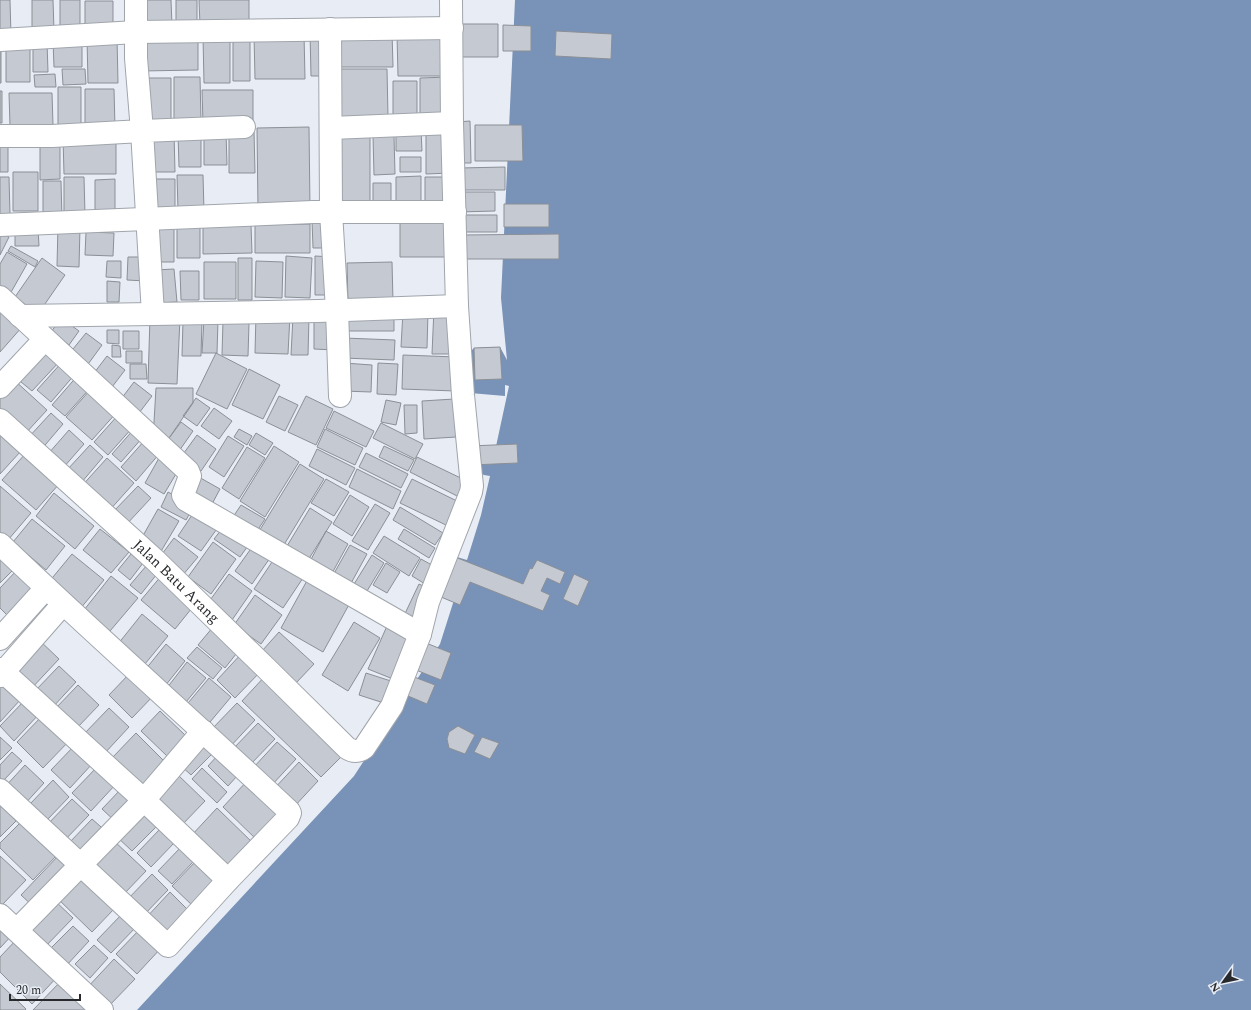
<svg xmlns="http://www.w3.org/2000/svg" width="1251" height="1010" font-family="Spectral,serif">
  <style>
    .water { fill: #7992b7 }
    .building { fill: #c5cad2; stroke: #8b8f96 }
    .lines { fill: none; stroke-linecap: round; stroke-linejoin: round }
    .minor-casing { stroke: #a0a5ac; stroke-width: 24 }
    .minor { stroke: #fff; stroke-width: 22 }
    .labels { text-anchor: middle; stroke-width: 3; stroke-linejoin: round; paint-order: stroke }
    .street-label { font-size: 15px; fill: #27292c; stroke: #e8edf5 }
  </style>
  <rect width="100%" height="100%" fill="#e8edf5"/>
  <path class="water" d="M515 0H1251V1010H137L354 776 440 644 461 578 450 555 467 560 481 515 490 476 484 475 475 470 495 451 509 386 505 385V396L470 393V352L474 348 500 347 507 360 501 298Z"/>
  <path class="building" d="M0 0H10L11 36H0Z
    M32 0H53L54 31H32Z
    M60 0H80V31H60Z
    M142 0H171L172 25H142Z
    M176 0H197V29H176Z
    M199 0H249V25H200Z
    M85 1H113V30H85Z
    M457 24H498V57H458Z
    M503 25 531 26V51H503Z
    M337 31H392L393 67H337Z
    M556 31 612 34 611 59 555 56Z
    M310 32H332V76H311Z
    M233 33H250V81H233Z
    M447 33 448 76H398L397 34Z
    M304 34 305 79H255L254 35Z
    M203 37H230V83H204Z
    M87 38H117L118 83H88Z
    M198 38V70L141 71 140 39Z
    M53 41H82V67H54Z
    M33 42H47L48 72H33Z
    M0 44H1V83H0Z
    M6 44H30V82H6Z
    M62 69H85L86 84 63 85Z
    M339 69H387L388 117H340Z
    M55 74 56 87H35L34 75Z
    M174 77H200L201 121H174Z
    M449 77V119L420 118V78Z
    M144 78H171V121H144Z
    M393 81H417V118H393Z
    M58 87H81V127H58Z
    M85 89H114L115 128H85Z
    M202 90H253V123H203Z
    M0 91H2V123H0Z
    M9 93H52L53 125 10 126Z
    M470 121 471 163H457V122Z
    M475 125H522L523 161H475Z
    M309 127 310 209H258L257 128Z
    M426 128H450V173L426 174Z
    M396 130H421L422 151H396Z
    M229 131H254L255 173H229Z
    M340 131 370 132V210H341Z
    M204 132H226L227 165H204Z
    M146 133H174L175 172H147Z
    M178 133H201V167H179Z
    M373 136H394L395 174 374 175Z
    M63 138H116V174H64Z
    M0 139H8V172H0Z
    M40 141H60V179L40 180Z
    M400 157H421V172H400Z
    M505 167V190H460V168Z
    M13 172H38V211H13Z
    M177 175H203L204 211H178Z
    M421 176V210H396V177Z
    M0 177H9L10 215H0Z
    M64 177H84L85 215H64Z
    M425 177H450L451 210H425Z
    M115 179V219L95 218V180Z
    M147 179H175V213H148Z
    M43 181H61L62 219H43Z
    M373 183H391V204H373Z
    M459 192H495V211L459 212Z
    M504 204H549V227H504Z
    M461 215H497V232H461Z
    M400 217H448V257H400Z
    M328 219 329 248H313L312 220Z
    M177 222H200V258H177Z
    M149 224H174V262H150Z
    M310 224V253H255V225Z
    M203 225H251L252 253 203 254Z
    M58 226 80 227 79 267 57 266Z
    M15 228H38L39 246H15Z
    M0 232 9 237 0 255Z
    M86 232 114 233 113 256 85 255Z
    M559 234V259H464L463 235Z
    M11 246 38 261 35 267 8 251Z
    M7 252 27 264 10 294 0 288V264Z
    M286 256 312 258 310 298 285 297Z
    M315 256 333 257V295H315Z
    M128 257H147L146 281 127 280Z
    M42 258 65 275 38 314 15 297Z
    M238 258H252V300H238Z
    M107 261H121V278L106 277Z
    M256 261 283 262 282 298 255 297Z
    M204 262H236V299H204Z
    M392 262 393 302 348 303 347 263Z
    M174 269 177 302 158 303 155 270Z
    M180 271H199V300H181Z
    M107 281 120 282 119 302H107Z
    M434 308 455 309 453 354H432Z
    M3 310 22 327 0 352V313Z
    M403 311 428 312 427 348 401 347Z
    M256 314 290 315 288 354 255 353Z
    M293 316 309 317 308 355H291Z
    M342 316H394V331H342Z
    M150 317 180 318 177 384 148 383Z
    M61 318 79 331 69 345 51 332Z
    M204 319 218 320 217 353H202Z
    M183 321H202L201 356H182Z
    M223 321 249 323 248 356 222 355Z
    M314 321 336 322 335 350 314 349Z
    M107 330H119V344L107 343Z
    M123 331H139V349H123Z
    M86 333 102 345 86 367 69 354Z
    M344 338 395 340 394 360 343 358Z
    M44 345 60 361 32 391 15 377Z
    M112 345 120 346 121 357H112Z
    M500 347 502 379 475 380 474 348Z
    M126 351H142V363H126Z
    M216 353 247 369 227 409 196 394Z
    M403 355 456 357 455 391 402 389Z
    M107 356 125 370 109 391 91 377Z
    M63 361 76 373 51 402 37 390Z
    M344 363 372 365 371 392 343 391Z
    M378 363 398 364 396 395 377 394Z
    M130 364H146L147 379H130Z
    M249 369 280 385 263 419 232 405Z
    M79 374 92 386 65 416 52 405Z
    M13 379 47 410 25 434 0 412V393Z
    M134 382 152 396 136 417 118 403Z
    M156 388H193V403L167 441 153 439Z
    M91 389 117 412 92 440 66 417Z
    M279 396 298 405 285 431 266 422Z
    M306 396 333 409 316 445 288 432Z
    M196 398 210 408 197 426 183 416Z
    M454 399 456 437 424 439 422 401Z
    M386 400 401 403 396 425 381 422Z
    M404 405H417V433L405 434Z
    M214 408 232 421 219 439 201 426Z
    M334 411 374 431 366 447 326 428Z
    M51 413 63 424 40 451 27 439Z
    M119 414 133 427 108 455 94 442Z
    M181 422 193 431 177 454 164 445Z
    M381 423 423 444 415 459 373 438Z
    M134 429 143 437 121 462 112 454Z
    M239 429 252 436 247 445 234 437Z
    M325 429 363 448 355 465 317 447Z
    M69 430 84 444 63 468 48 454Z
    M0 432 21 451 0 474Z
    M256 433 273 443 265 455 249 445Z
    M197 435 216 449 201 471 181 457Z
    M228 436 244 446 224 477 209 467Z
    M145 440 160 453 136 481 121 467Z
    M517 444 518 463 471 465 470 446Z
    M90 445 103 457 81 483 67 470Z
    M274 446 299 462 265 517 240 501Z
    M384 446 414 460 408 471 379 457Z
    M247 447 265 458 239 499 222 488Z
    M317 449 355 468 346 485 309 466Z
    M26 453 60 483 36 510 2 480Z
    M366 453 408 474 401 488 359 467Z
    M417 457 469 482 461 498 410 472Z
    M107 458 134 483 108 512 80 488Z
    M159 458 179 469 164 494 145 483Z
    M300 464 324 479 282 548 258 533Z
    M357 469 401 491 393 509 349 487Z
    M197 476 220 489 211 506 187 494Z
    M326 479 349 492 334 516 311 503Z
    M412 479 459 502 448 526 400 503Z
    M0 486 31 513 8 540 0 533Z
    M138 486 151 498 125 526 112 513Z
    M168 492 194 506 186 520 161 507Z
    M54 493 94 526 75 549 36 516Z
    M350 495 369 507 352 536 333 524Z
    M375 504 390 513 368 550 352 541Z
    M241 505 265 519 255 534 231 520Z
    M400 507 443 533 435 545 393 520Z
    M310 508 332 522 305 565 284 551Z
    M158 509 179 521 160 553 140 541Z
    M196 509 219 526 201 551 178 536Z
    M32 519 65 546 46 570 13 542Z
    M225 525 250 543 240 557 214 539Z
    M100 529 129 552 111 573 83 550Z
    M404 529 435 548 429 558 398 539Z
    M326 531 348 544 330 577 308 565Z
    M384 536 420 558 409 576 373 553Z
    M174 538 198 557 182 576 159 558Z
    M213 542 236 559 211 594 188 577Z
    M255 543 272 555 252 584 235 571Z
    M350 545 367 554 349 587 332 577Z
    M0 553 15 568 0 583Z
    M72 554 104 580 80 609 48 583Z
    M131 554 143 563 130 580 118 570Z
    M372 555 384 563 364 596 351 589Z
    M450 555 523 584 530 568 532 569 537 560 565 572 560 584 547 578 541 591 550 595 543 611 470 582 460 605 434 594Z
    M276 556 305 575 283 608 254 589Z
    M421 559 439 569 430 587 412 576Z
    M386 563 400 572 387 593 373 585Z
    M147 565 157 574 141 594 130 585Z
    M18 569 38 589 10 618 0 608V588Z
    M229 574 252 591 232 620 208 603Z
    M574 574 589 581 578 606 563 599Z
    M162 575 196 603 175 629 141 600Z
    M111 576 138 598 110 631 84 610Z
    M309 577 351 601 323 652 281 628Z
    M419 584 431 590 413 628 401 622Z
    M255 595 282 615 261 644 234 625Z
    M142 614 168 636 140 670 114 649Z
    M354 622 380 638 348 691 322 675Z
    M387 626 411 637 393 679 368 669Z
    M213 627 240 649 225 668 198 645Z
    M279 632 314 664 296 683 262 651Z
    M37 638 59 659 30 690 8 668Z
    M421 641 451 653 441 680 411 668Z
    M166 644 185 661 165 686 145 670Z
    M197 647 222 668 213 679 187 658Z
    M243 652 262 670 235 698 217 680Z
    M187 662 206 678 181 708 163 693Z
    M59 666 76 682 52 708 35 691Z
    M132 671 156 693 132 718 109 695Z
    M366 673 394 682 387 704 359 695Z
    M267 674 347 751 321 777 242 701Z
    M409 675 435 685 427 704 401 693Z
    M209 678 231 697 205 728 183 709Z
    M0 681 21 699 0 722Z
    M78 685 99 705 75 730 54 710Z
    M25 700 40 713 14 741 0 726Z
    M237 703 255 720 228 749 210 731Z
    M109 708 129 727 104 754 83 735Z
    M160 711 186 736 167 756 141 731Z
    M44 714 71 739 43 768 17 742Z
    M258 723 275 739 248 767 231 751Z
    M458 726 475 735 465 754 449 748 447 739 449 732Z
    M136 733 170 767 146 792 112 758Z
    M0 737 12 748 0 760Z
    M482 737 499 743 490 759 474 752Z
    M203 739 215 751 191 775 179 764Z
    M277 742 296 759 271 786 253 768Z
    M75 745 93 763 70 788 51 770Z
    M12 752 22 761 3 781 0 778V765Z
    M218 755 238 775 228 786 208 766Z
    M299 762 318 781 292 809 272 791Z
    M25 765 44 783 22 807 3 789Z
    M98 766 116 784 91 811 72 793Z
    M202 768 227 792 217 803 192 779Z
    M178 775 205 801 181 826 154 801Z
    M53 780 69 797 47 820 30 804Z
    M247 781 283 815 258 841 223 807Z
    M122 788 137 803 117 823 102 809Z
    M72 799 89 815 62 843 45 827Z
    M0 805 16 821 0 837Z
    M217 808 254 844 228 872 191 836Z
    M140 810 157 826 132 851 116 836Z
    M92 819 109 834 85 860 68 844Z
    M23 820 58 854 33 880 0 848V843Z
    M161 828 175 842 151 867 137 853Z
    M113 840 146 871 122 896 90 865Z
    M181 847 194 861 172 884 158 871Z
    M59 855 73 868 35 908 21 895Z
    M0 856 26 880 1 906 0 905Z
    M199 858 220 878 193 906 172 886Z
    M76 872 114 909 92 932 54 895Z
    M152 874 168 890 141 918 125 902Z
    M170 892 189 911 164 938 145 919Z
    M53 899 73 918 44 948 24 929Z
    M123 913 137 926 111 953 97 940Z
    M0 925 14 933 0 948Z
    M73 926 89 941 66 966 49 950Z
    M142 927 162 947 137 974 116 954Z
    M18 938 58 976 32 1004 0 972V957Z
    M94 945 108 958 90 978 75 964Z
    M114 959 135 979 106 1009 86 989Z
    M62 980 93 1010H33Z
    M0 984 26 1009 25 1010H0Z"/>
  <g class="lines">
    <g class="minor-casing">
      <g id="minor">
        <path d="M330 29 331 212 337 310 340 396"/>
        <path d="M0 40 136 32 452 28"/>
        <path d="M244 127 142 131 153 314 318 311 457 306"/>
        <path d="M331 128 452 123"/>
        <path d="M0 136H52L142 131 136 58V0"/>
        <path d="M0 225 313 212H455"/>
        <path d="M0 297 188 471 190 476 183 495 186 500 420 634"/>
        <path d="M20 316 153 314"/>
        <path d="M0 387 45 339"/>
        <path id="s1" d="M0 420 155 560 268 670 347 748C353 752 359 752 364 748L392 706 420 634 428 602 471 492 472 486 463 395 457 306 452 123 451 0"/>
        <path d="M0 544C95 635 193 721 289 811L290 813 288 818 228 880 168 946 0 790"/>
        <path d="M0 639 46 588"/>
        <path d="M0 669 144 800 228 880"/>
        <path d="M0 676 63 604"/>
        <path d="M0 915 102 1010"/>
        <path d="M17 930 144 800 203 731"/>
      </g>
    </g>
    <use href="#minor" class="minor"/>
  </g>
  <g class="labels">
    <g class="street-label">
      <text dy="5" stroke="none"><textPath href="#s1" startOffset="239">Jalan Batu Arang</textPath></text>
    </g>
  </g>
  <g transform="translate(1223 982) rotate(237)" stroke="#e8edf5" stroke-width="3" paint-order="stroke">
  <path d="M0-3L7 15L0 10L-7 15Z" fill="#27292c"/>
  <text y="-6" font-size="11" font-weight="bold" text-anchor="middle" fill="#27292c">N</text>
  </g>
  <path d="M10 994v6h70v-6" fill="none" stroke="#27292c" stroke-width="2"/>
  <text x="16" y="994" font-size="12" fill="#27292c" stroke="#e8edf5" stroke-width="3" paint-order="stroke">20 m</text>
</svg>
